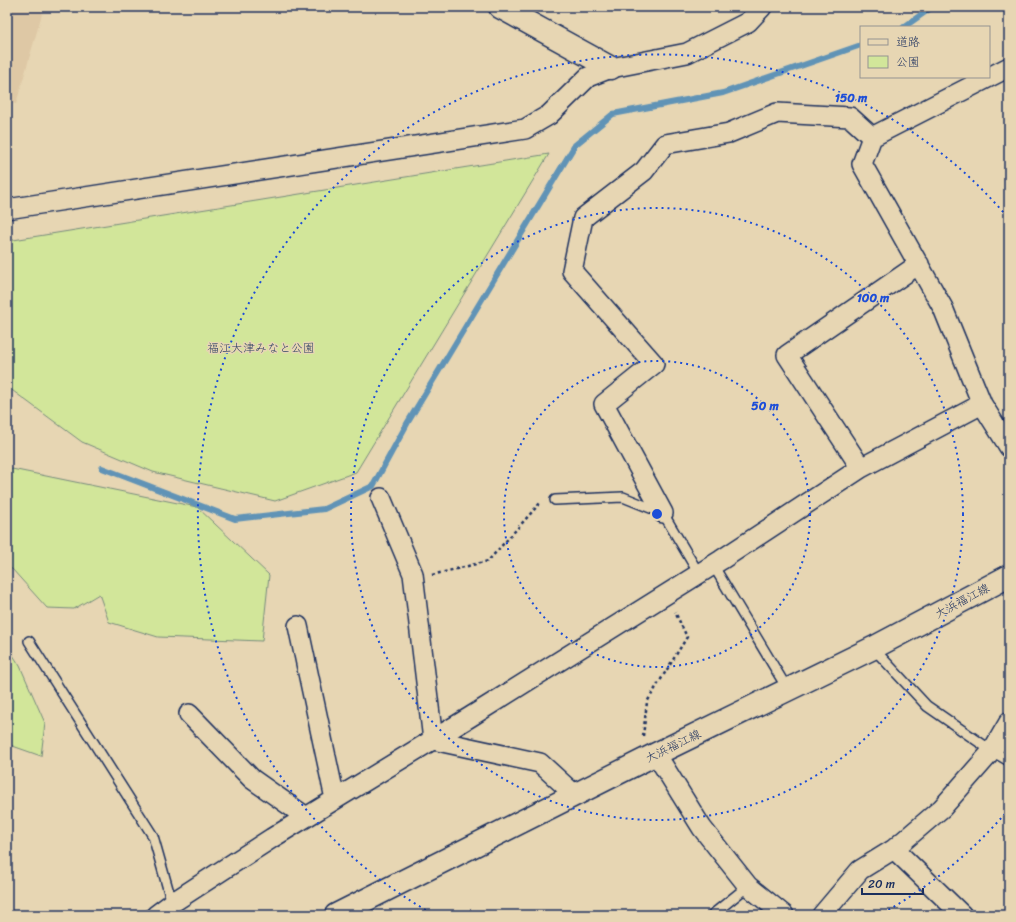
<svg xmlns="http://www.w3.org/2000/svg" width="1016" height="922" font-family="Sriracha,'Klee One',sans-serif">
  <style>
    .built { fill: #dec8a5 }
    .green { fill: #d2e69a; stroke: #768a7c }
    .lines { fill: none; stroke-linecap: round; stroke-linejoin: round }
    .stream { stroke: #6193b6; stroke-width: 6 }
    .service-casing { stroke: #1b2f5e; stroke-width: 12 }
    .minor-casing { stroke: #1b2f5e; stroke-width: 22 }
    .tertiary-casing { stroke: #1b2f5e; stroke-width: 25 }
    .secondary-casing { stroke: #1b2f5e; stroke-width: 25 }
    .path { stroke: #1b2f5e; stroke-width: 2.5; stroke-dasharray: 3 3; stroke-linecap: butt }
    .service { stroke: #e7d6b3; stroke-width: 9 }
    .minor { stroke: #e7d6b3; stroke-width: 19 }
    .tertiary { stroke: #e7d6b3; stroke-width: 22 }
    .secondary { stroke: #e7d6b3; stroke-width: 22 }
    .ring { fill: none; stroke: #1d4ed8; stroke-width: 2; stroke-dasharray: 2 4 }
    .labels { text-anchor: middle; stroke-width: 3; stroke-linejoin: round; paint-order: stroke }
    .park-label { font-size: 12px; fill: #2d4164; stroke: #e7d6b3 }
    .street-label { font-size: 12px; fill: #1b2f5e; stroke: #e7d6b3 }
    .centre { fill: #1d4ed8; stroke: #e7d6b3; stroke-width: 2 }
    .ring-label { font-size: 12px; text-anchor: middle; font-weight: bold; fill: #1d4ed8; stroke: #e7d6b3; stroke-width: 3; stroke-linejoin: round; paint-order: stroke }
  </style>
  <rect width="100%" height="100%" fill="#e7d6b3"/>
  <filter id="ink" filterUnits="userSpaceOnUse"><feTurbulence type="fractalNoise" baseFrequency=".025" numOctaves="2"/><feDisplacementMap in="SourceGraphic" scale="8" xChannelSelector="R" yChannelSelector="G"/><feConvolveMatrix kernelMatrix="1 2 1 2 8 2 1 2 1" color-interpolation-filters="sRGB"/></filter>
  <g filter="url(#ink)">
    <path class="built" d="M7 7H44L16 104 7 102Z"/>
    <path class="green" d="M549 154 356 472 275 501 153 472 82 442 9 388 7 378V241Z
      M7 468 197 507 269 575 262 641 158 637 109 622 99 594 74 609 47 608 12 569 7 568Z
      M7 646 20 666 45 723 41 756 7 744Z"/>
    <g class="lines">
      <path class="stream" d="M904 27 932 7
        M102 468 235 519 324 509 373 486 408 422 575 145 613 114 723 93 861 45"/>
      <g class="service-casing">
        <path id="service" d="M555 500 623 497 663 513 699 574
          M713 565 788 690
          M29 641 153 836 172 903
          M873 648 927 706 992 751 1009 761
          M712 915 748 886"/>
      </g>
      <g class="minor-casing">
        <path id="minor" d="M1009 67 872 137 862 164 943 308 982 404 1009 447
          M7 209 525 129 549 115 588 77 611 68 687 53 748 22 762 7
          M861 468 787 355 919 264
          M381 498 413 574 433 740 540 763 575 795
          M663 513 604 404 654 364 572 271 583 218 644 171 665 144 729 133 777 113 850 117 872 137
          M298 626 335 799
          M189 714 252 779 306 817
          M656 754 702 828 748 886 784 915
          M894 849 962 915
          M156 915 172 903 272 838 470 717 721 560 861 468 982 404
          M822 915 860 870 894 849 942 808 992 751 1009 722"/>
      </g>
      <g class="tertiary-casing">
        <path id="tertiary" d="M500 7 611 68"/>
      </g>
      <g class="secondary-casing">
        <path id="secondary" d="M336 915 656 754 873 648 1009 576"/>
      </g>
      <path class="path" d="M432 575 488 561 541 502
        M643 736 647 702 687 637 675 612"/>
      <use href="#service" class="service"/>
      <use href="#minor" class="minor"/>
      <use href="#tertiary" class="tertiary"/>
      <use href="#secondary" class="secondary"/>
    </g>
  </g>
  <g class="ring">
    <circle cx="657" cy="514" r="153"/>
    <circle cx="657" cy="514" r="306"/>
    <path d="M1009 809A459 459 0 0 1 883 913M431 913A459 459 0 1 1 1009 219"/>
  </g>
  <g class="labels">
    <g class="park-label">
      <text x="261" y="352">福江大津みなと公園</text>
    </g>
    <g class="street-label">
      <text transform="translate(962 601) rotate(-28)" y="4">大浜福江線</text>
      <text transform="translate(673 746) rotate(-26)" y="4">大浜福江線</text>
    </g>
  </g>
  <circle cx="657" cy="514" r="6" class="centre"/>
  <g class="ring-label">
    <text x="851" y="102">150 m</text>
    <text x="873" y="302">100 m</text>
    <text x="765" y="410">50 m</text>
  </g>
  <rect width="1016" height="922" fill="none" stroke="#e7d6b3" stroke-width="24"/>
  <rect x="12" y="12" width="992" height="898" fill="none" stroke="#1b2f5e" stroke-width="1.5" filter="url(#ink)"/>
  <rect x="860" y="26" width="130" height="52" fill="#e7d6b3" stroke="#959391"/>
  <rect x="868" y="39" width="20" height="6" fill="#e7d6b3" stroke="#959391"/>
  <text x="896" y="46" font-size="12" fill="#1b2f5e">道路</text>
  <rect x="868" y="56" width="20" height="12" fill="#d2e69a" stroke="#959391"/>
  <text x="896" y="66" font-size="12" fill="#1b2f5e">公園</text>
  <path d="M862 888v6h61v-6" fill="none" stroke="#1b2f5e" stroke-width="2"/>
  <text x="868" y="888" font-size="12" fill="#1b2f5e" stroke="#e7d6b3" stroke-width="3" paint-order="stroke">20 m</text>
</svg>
